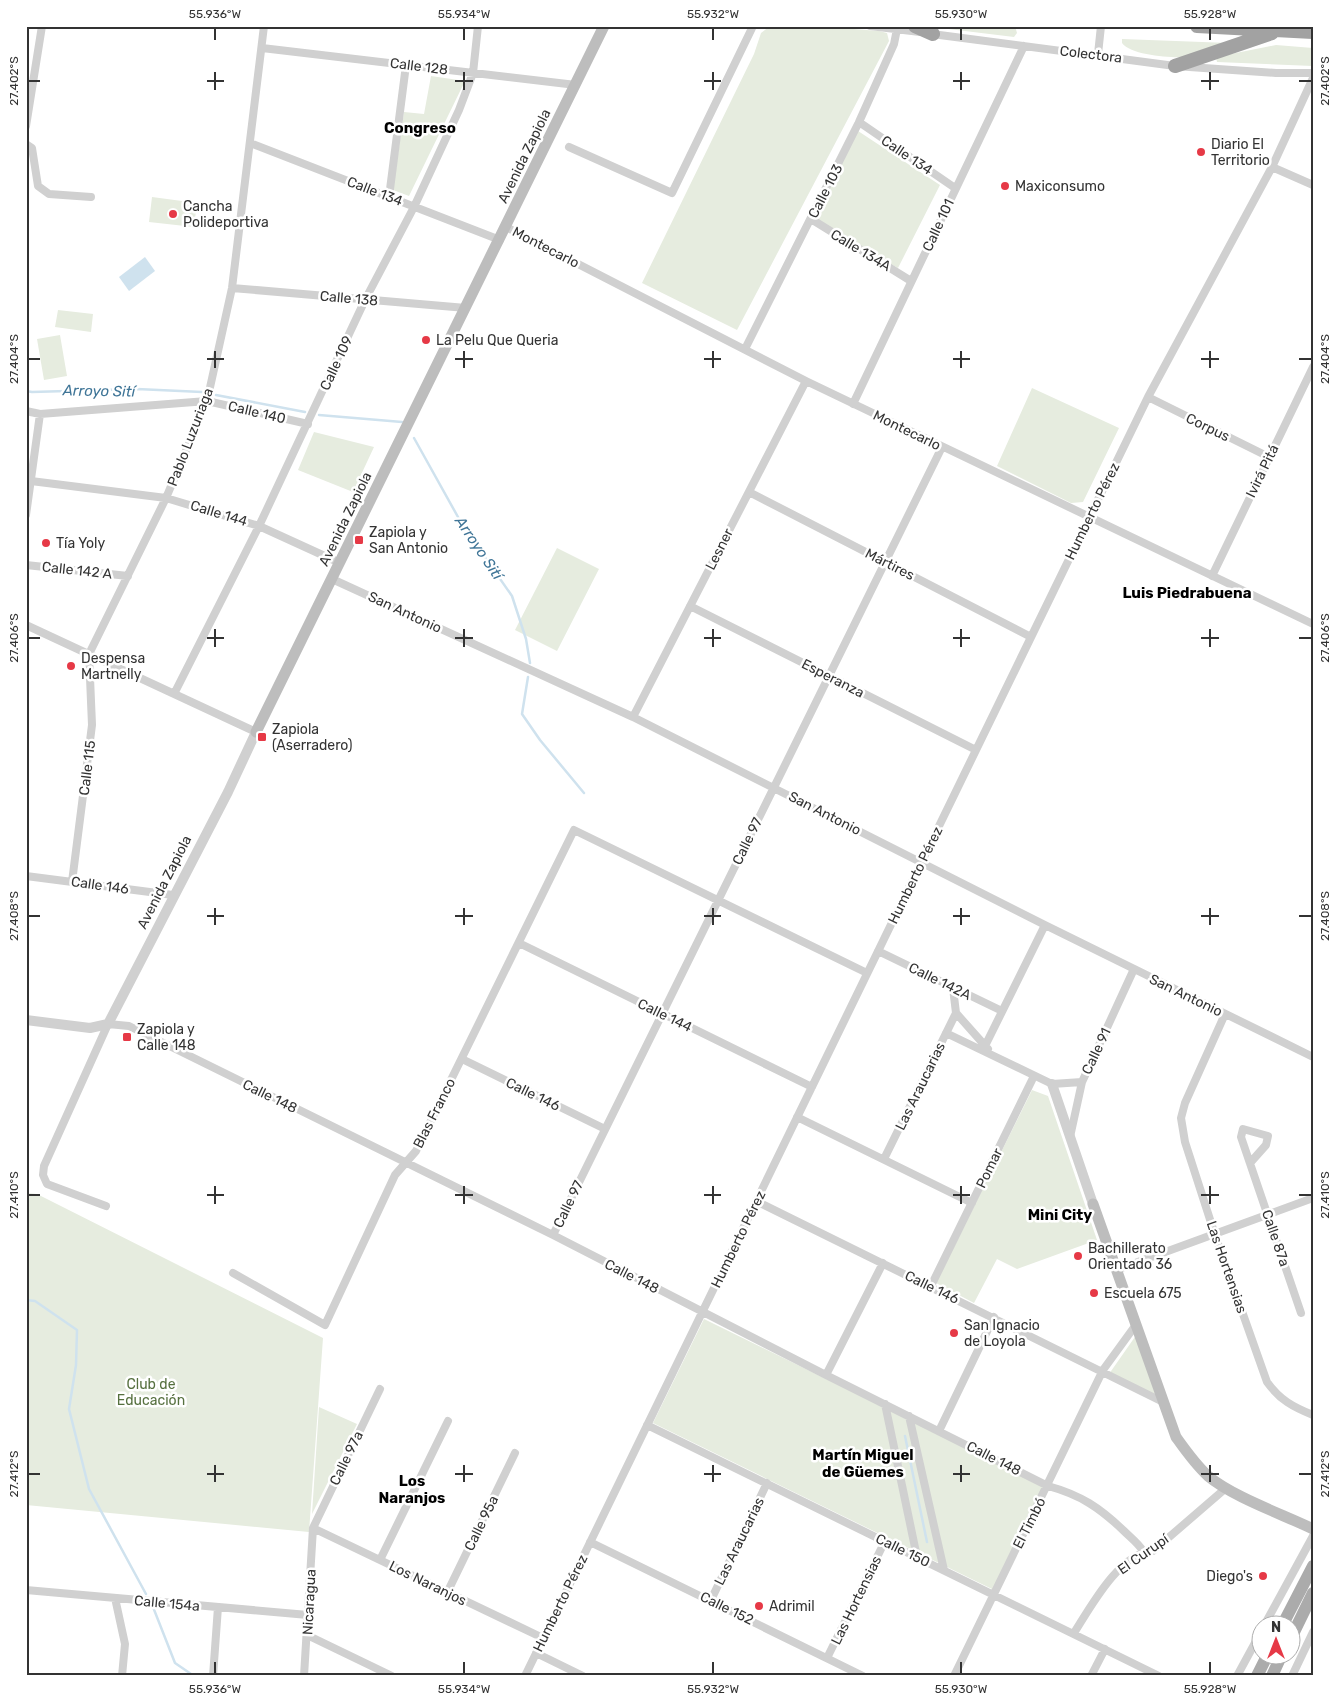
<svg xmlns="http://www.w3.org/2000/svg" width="1339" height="1702" font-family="Rubik,sans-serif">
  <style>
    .green { fill: #e6ecdf }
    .water { fill: #cfe2ee }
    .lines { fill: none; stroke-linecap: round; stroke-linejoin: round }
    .stream { stroke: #cfe2ee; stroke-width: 2.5 }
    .minor { stroke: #d0d0d0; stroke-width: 8 }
    .tertiary { stroke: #d0d0d0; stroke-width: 10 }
    .secondary { stroke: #bdbdbd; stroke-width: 11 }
    .primary { stroke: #ababab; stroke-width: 12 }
    .trunk { stroke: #a2a2a2; stroke-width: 14 }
    .ticks { fill: none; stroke: #333; stroke-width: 2 }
    .poi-dot { fill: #e63946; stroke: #fff; stroke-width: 2 }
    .labels { text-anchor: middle; stroke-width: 5; stroke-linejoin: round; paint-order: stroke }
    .street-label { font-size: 14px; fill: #333; stroke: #fff }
    .poi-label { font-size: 14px; fill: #333; stroke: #fff; text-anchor: start }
    .park-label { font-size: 14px; fill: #56703f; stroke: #fff }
    .neighbourhood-label { font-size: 15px; font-weight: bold; fill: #000; stroke: #fff }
    .water-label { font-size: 15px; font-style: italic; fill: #3f7597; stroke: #fff }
    .neatline { fill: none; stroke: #333; stroke-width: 2 }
    .ticks-label { font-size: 12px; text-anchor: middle; fill: #333 }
  </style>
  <rect width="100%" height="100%" fill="#fff"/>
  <path class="green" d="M770 26H816L879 31 887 33 889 41 737 330 642 283 754 54 761 33Z
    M924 26H1015L1017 33 1014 37Z
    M1122 39 1229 43C1216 48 1199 56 1185 57 1169 58 1131 55 1122 43Z
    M1276 45 1313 48V66L1217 62 1216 57Z
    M431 76 465 81 409 196 393 190 404 112 424 114Z
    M855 129 940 185 898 268 808 219Z
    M152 197 197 203 194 227 149 222Z
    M58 310 93 314 91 332 55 327Z
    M60 335 67 376 44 380 37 339Z
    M1032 388 1119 428 1083 502 1071 503 997 466Z
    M314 432 374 447 353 492 298 470Z
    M557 548 599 569 557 651 515 630Z
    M1032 1090 1048 1096 1097 1240 1017 1269 997 1259 974 1303 936 1283Z
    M26 1193 37 1194 323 1338 309 1532 26 1505Z
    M704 1319 1045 1486 994 1590 653 1423Z
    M1137 1334 1158 1397 1109 1374Z
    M319 1407 357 1424 312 1514Z"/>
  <path class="water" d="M145 257 155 271 129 291 119 277Z"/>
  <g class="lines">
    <path class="stream" d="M26 391 32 392 137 389 202 392
      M216 395 305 412
      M319 415 402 422
      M414 438 463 526 512 596 526 639 530 663
      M528 677 522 714 540 740 584 793
      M26 1300 35 1301 77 1330 76 1365 69 1409 89 1489 146 1594
      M905 1436 927 1542
      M153 1607 175 1663 194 1676"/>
    <path class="minor" d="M870 26 920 32
      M932 34 1175 66 1276 73H1313
      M262 48 576 85
      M1098 54 1101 26
      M859 122 955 188
      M26 126 42 26
      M250 143 500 240
      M26 144 32 148 38 186 49 194 91 197
      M569 147 672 193 753 26
      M1272 167 1313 185
      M389 197 406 65
      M811 219 911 281
      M506 227 806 381 1313 624
      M232 288 466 308
      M745 349 859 122 894 44 897 29
      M1148 397 1269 457
      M853 404 1024 46
      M26 411 40 414 207 401 308 424
      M31 481 166 498 259 526 340 563
      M749 492 1031 637
      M26 515 40 414
      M26 565 128 576
      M1212 576 1313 367
      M332 579 633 717 1045 925 1313 1057
      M690 606 976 750
      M26 625 256 732
      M174 694 259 526 365 300 414 207 459 110 473 73 478 26
      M633 717 806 381
      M26 876 173 895
      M72 882 92 725 89 654 166 498 207 401 232 288 264 26
      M519 943 812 1087
      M878 951 1002 1011
      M953 988 956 1013 988 1049
      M1225 1014 1185 1103 1181 1118 1185 1142 1215 1235 1267 1382C1280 1400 1293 1407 1313 1415
      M946 1033 1052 1084 1082 1082
      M985 1046 1045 925
      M462 1059 605 1129
      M797 1117 972 1203
      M1070 1137 1082 1082 1134 969
      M884 1159 956 1013
      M1250 1163 1266 1145 1268 1136 1243 1129 1241 1137 1301 1313
      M756 1201 1161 1401
      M106 1206 47 1184 43 1175 44 1166 108 1024 129 1026 553 1235 826 1375 1048 1486C1081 1495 1100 1508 1124 1531 1131 1538 1138 1543 1143 1551
      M553 1235 942 447
      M1116 1270 1313 1198
      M233 1273 325 1325 395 1175 416 1151 574 830 867 973
      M931 1286 1034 1076
      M826 1375 883 1263
      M885 1404 917 1557
      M909 1416 944 1570
      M647 1425 1159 1676
      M939 1431 994 1317
      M313 1528 543 1638
      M590 1542 863 1676
      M380 1560 448 1421
      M26 1590 308 1615
      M447 1593 515 1453
      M115 1598 125 1644 122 1676
      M711 1600 767 1483
      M1265 1624 1313 1536
      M1074 1633C1090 1608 1120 1552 1153 1551L1226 1488
      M307 1635 392 1676
      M536 1653 583 1676
      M827 1658 885 1541
      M213 1676 218 1607
      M304 1676 313 1528 380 1389
      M525 1676 1148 397 1272 167 1313 78
      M954 1676 1103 1370 1135 1326
      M1091 1676 1105 1649
      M1237 1676 1262 1630
      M1292 1676 1313 1632"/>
    <path class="tertiary" d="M26 1020 90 1028 108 1024 228 792 256 732
      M1052 1084 1093 1204"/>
    <path class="secondary" d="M256 732 604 26
      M1093 1204 1176 1437C1186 1451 1195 1464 1208 1476 1233 1497 1282 1514 1313 1529"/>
    <path class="primary" d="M1283 1624 1313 1566
      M1292 1636 1313 1593
      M1257 1676 1268 1654
      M1272 1676 1282 1654"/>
    <path class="trunk" d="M915 26 933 34
      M1197 26 1313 32
      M1175 66 1272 33"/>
  </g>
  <path class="ticks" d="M215 28V40M464 28V40M713 28V40M961 28V40M1210 28V40M215 72V90M464 72V90M713 72V90M961 72V90M1210 72V90M28 81H40M207 81H224M455 81H473M704 81H721M953 81H970M1201 81H1219M1299 81H1312M215 351V368M464 351V368M713 351V368M961 351V368M1210 351V368M28 359H40M207 359H224M455 359H473M704 359H721M953 359H970M1201 359H1219M1299 359H1312M215 629V647M464 629V647M713 629V647M961 629V647M1210 629V647M28 638H40M207 638H224M455 638H473M704 638H721M953 638H970M1201 638H1219M1299 638H1312M215 908V925M464 908V925M713 908V925M961 908V925M1210 908V925M28 916H40M207 916H224M455 916H473M704 916H721M953 916H970M1201 916H1219M1299 916H1312M215 1186V1204M464 1186V1204M713 1186V1204M961 1186V1204M1210 1186V1204M28 1195H40M207 1195H224M455 1195H473M704 1195H721M953 1195H970M1201 1195H1219M1299 1195H1312M215 1465V1482M464 1465V1482M713 1465V1482M961 1465V1482M1210 1465V1482M28 1474H40M207 1474H224M455 1474H473M704 1474H721M953 1474H970M1201 1474H1219M1299 1474H1312M215 1662V1674M464 1662V1674M713 1662V1674M961 1662V1674M1210 1662V1674"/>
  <g class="poi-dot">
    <circle cx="1201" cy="152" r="5"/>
    <circle cx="1005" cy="186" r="5"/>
    <circle cx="173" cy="214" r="5"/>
    <circle cx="426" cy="340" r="5"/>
    <rect x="354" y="535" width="10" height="10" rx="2.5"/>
    <circle cx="46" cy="543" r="5"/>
    <circle cx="71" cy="666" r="5"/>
    <rect x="257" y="732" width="10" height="10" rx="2.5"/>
    <rect x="122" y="1032" width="10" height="10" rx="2.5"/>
    <circle cx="1078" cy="1256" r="5"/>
    <circle cx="1094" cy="1293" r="5"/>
    <circle cx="954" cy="1333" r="5"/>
    <circle cx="1263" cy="1576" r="5"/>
    <circle cx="759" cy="1606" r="5"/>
  </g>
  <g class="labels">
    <g class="street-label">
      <text transform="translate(1091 54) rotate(7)" y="5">Colectora</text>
      <text transform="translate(419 66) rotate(7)" y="5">Calle 128</text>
      <text transform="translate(907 155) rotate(34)" y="5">Calle 134</text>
      <text transform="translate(524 156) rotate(-64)" y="5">Avenida Zapiola</text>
      <text transform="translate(375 191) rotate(21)" y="5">Calle 134</text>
      <text transform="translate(825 191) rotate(-63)" y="5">Calle 103</text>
      <text transform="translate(938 225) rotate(-65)" y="5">Calle 101</text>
      <text transform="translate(546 247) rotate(27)" y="5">Montecarlo</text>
      <text transform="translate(861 250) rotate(31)" y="5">Calle 134A</text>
      <text transform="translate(349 298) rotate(5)" y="5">Calle 138</text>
      <text transform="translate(336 363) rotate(-65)" y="5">Calle 109</text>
      <text transform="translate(257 412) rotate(13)" y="5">Calle 140</text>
      <text transform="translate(1208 427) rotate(26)" y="5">Corpus</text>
      <text transform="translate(907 430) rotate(26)" y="5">Montecarlo</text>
      <text transform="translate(190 437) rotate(-69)" y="5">Pablo Luzuriaga</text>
      <text transform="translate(1262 471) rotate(-64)" y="5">Ivirá Pitá</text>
      <text transform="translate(1092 511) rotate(-64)" y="5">Humberto Pérez</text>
      <text transform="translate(219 513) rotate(17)" y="5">Calle 144</text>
      <text transform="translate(345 519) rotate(-64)" y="5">Avenida Zapiola</text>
      <text transform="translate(719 549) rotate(-63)" y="5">Lesner</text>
      <text transform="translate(890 564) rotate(27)" y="5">Mártires</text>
      <text transform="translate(77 570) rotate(6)" y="5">Calle 142 A</text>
      <text transform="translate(405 612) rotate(25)" y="5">San Antonio</text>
      <text transform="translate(833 678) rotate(27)" y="5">Esperanza</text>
      <text transform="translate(87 768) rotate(-83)" y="5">Calle 115</text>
      <text transform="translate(825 813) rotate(27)" y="5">San Antonio</text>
      <text transform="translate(747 841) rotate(-64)" y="5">Calle 97</text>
      <text transform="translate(915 875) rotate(-64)" y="5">Humberto Pérez</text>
      <text transform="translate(164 882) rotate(-63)" y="5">Avenida Zapiola</text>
      <text transform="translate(100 885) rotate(8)" y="5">Calle 146</text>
      <text transform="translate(940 981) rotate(26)" y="5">Calle 142A</text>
      <text transform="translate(1186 995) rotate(26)" y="5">San Antonio</text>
      <text transform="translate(665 1015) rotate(26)" y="5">Calle 144</text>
      <text transform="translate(1096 1051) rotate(-65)" y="5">Calle 91</text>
      <text transform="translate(920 1086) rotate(-64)" y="5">Las Araucarias</text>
      <text transform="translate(533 1094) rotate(26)" y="5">Calle 146</text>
      <text transform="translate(270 1096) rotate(26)" y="5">Calle 148</text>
      <text transform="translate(434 1113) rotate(-63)" y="5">Blas Franco</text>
      <text transform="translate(989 1168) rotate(-64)" y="5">Pomar</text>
      <text transform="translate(568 1204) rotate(-64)" y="5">Calle 97</text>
      <text transform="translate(1276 1238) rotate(71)" y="5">Calle 87a</text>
      <text transform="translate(738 1239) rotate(-64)" y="5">Humberto Pérez</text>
      <text transform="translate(1227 1267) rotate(71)" y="5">Las Hortensias</text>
      <text transform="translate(632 1276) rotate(27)" y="5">Calle 148</text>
      <text transform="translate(932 1287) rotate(26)" y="5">Calle 146</text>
      <text transform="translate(346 1458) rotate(-64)" y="5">Calle 97a</text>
      <text transform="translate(994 1458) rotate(27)" y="5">Calle 148</text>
      <text transform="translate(481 1523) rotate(-64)" y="5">Calle 95a</text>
      <text transform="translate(1029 1523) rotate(-63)" y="5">El Timbó</text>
      <text transform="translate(739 1541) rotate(-64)" y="5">Las Araucarias</text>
      <text transform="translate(903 1550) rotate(26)" y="5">Calle 150</text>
      <text transform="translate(1143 1554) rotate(-35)" y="5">El Curupí</text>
      <text transform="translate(428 1583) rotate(26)" y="5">Los Naranjos</text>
      <text transform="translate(856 1600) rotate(-64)" y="5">Las Hortensias</text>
      <text transform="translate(309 1602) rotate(-87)" y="5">Nicaragua</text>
      <text transform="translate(167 1603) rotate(5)" y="5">Calle 154a</text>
      <text transform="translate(560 1603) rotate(-64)" y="5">Humberto Pérez</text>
      <text transform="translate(727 1608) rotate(26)" y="5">Calle 152</text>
    </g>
    <g class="poi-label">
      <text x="1211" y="149">Diario El<tspan x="1211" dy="16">Territorio</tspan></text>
      <text x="1015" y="191">Maxiconsumo</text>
      <text x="183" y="211">Cancha<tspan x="183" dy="16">Polideportiva</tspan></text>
      <text x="436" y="345">La Pelu Que Queria</text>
      <text x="369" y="537">Zapiola y<tspan x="369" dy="16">San Antonio</tspan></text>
      <text x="56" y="548">Tía Yoly</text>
      <text x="81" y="663">Despensa<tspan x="81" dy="16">Martnelly</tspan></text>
      <text x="272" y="734">Zapiola<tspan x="272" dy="16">(Aserradero)</tspan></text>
      <text x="137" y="1034">Zapiola y<tspan x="137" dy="16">Calle 148</tspan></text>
      <text x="1088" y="1253">Bachillerato<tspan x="1088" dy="16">Orientado 36</tspan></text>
      <text x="1104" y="1298">Escuela 675</text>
      <text x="964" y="1330">San Ignacio<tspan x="964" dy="16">de Loyola</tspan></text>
      <text x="1253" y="1581" text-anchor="end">Diego's</text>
      <text x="769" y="1611">Adrimil</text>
    </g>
    <g class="park-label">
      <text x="151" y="1389">Club de<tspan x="151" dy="16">Educación</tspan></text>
    </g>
    <g class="neighbourhood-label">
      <text x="420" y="133">Congreso</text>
      <text x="1187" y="598">Luis Piedrabuena</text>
      <text x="1060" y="1220">Mini City</text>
      <text x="863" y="1460">Martín Miguel<tspan x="863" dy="17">de Güemes</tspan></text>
      <text x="412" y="1486">Los<tspan x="412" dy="17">Naranjos</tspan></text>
    </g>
    <g class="water-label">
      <text transform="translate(99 391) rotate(1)" y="5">Arroyo Sití</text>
      <text transform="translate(479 548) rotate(56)" y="5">Arroyo Sití</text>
    </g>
  </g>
  <rect width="1339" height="1702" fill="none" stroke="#ffffff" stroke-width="55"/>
  <g transform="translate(1276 1640)"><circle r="24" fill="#ffffff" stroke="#adadad"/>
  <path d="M0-4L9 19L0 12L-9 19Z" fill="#e63946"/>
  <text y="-8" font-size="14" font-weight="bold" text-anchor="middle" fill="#333333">N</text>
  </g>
  <rect x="28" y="28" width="1284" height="1646" class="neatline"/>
  <g class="ticks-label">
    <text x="215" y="18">55.936°W</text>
    <text x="464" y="18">55.934°W</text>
    <text x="713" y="18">55.932°W</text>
    <text x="961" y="18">55.930°W</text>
    <text x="1210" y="18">55.928°W</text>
    <text transform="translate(14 81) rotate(-90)" y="4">27.402°S</text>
    <text transform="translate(1325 81) rotate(-90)" y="4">27.402°S</text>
    <text transform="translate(14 359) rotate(-90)" y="4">27.404°S</text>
    <text transform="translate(1325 359) rotate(-90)" y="4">27.404°S</text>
    <text transform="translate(14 638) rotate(-90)" y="4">27.406°S</text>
    <text transform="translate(1325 638) rotate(-90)" y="4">27.406°S</text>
    <text transform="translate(14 916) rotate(-90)" y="4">27.408°S</text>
    <text transform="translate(1325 916) rotate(-90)" y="4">27.408°S</text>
    <text transform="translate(14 1195) rotate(-90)" y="4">27.410°S</text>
    <text transform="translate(1325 1195) rotate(-90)" y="4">27.410°S</text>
    <text transform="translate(14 1474) rotate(-90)" y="4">27.412°S</text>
    <text transform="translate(1325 1474) rotate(-90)" y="4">27.412°S</text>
    <text x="215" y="1693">55.936°W</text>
    <text x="464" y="1693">55.934°W</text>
    <text x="713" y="1693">55.932°W</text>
    <text x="961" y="1693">55.930°W</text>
    <text x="1210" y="1693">55.928°W</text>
  </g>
</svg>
